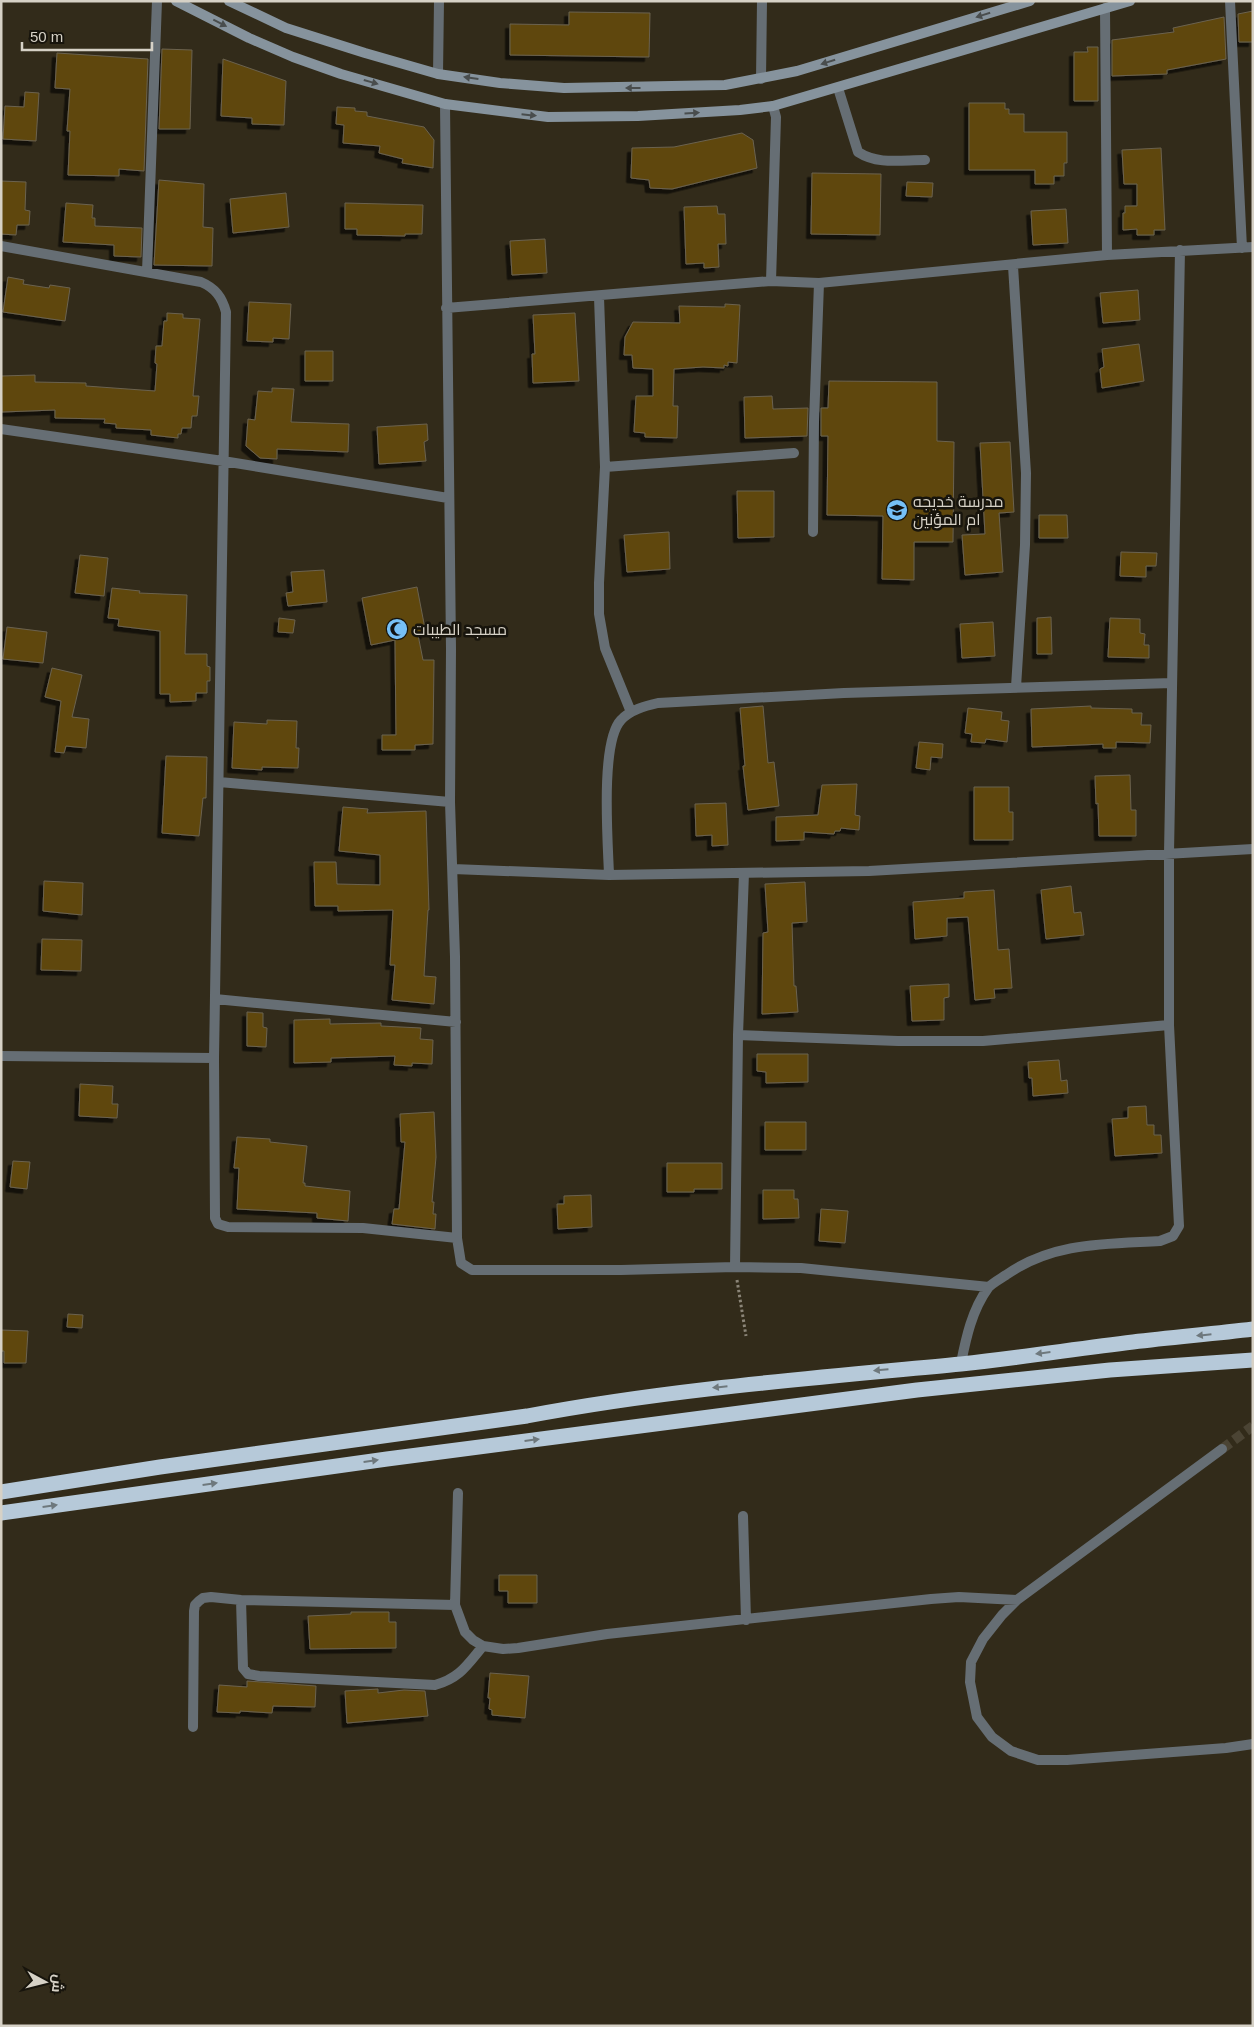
<svg xmlns="http://www.w3.org/2000/svg" width="1254" height="2027" font-family="Helvetica,Cairo,sans-serif">
  <style>
    .building { fill: #5e470e; stroke: #6b624f; filter: url(#shadow) }
    .lines { fill: none; stroke-linecap: round; stroke-linejoin: round }
    .street-tunnel { stroke: #4b4434; stroke-width: 10; stroke-dasharray: 10 5; stroke-linecap: butt }
    .path { stroke: #8b8578; stroke-width: 3; stroke-dasharray: 2.5 2.5; stroke-linecap: butt }
    .lane { stroke: #666e74; stroke-width: 10 }
    .street { stroke: #666e74; stroke-width: 10 }
    .secondary { stroke: #86939d; stroke-width: 10 }
    .highway { stroke: #b6c9d9; stroke-width: 15 }
    .oneway { fill: #494d4d }
    .oneway2 { fill: #6e787d }
    .labels { text-anchor: middle; stroke-width: 5; stroke-linejoin: round; paint-order: stroke }
    .poi-label { font-size: 16px; fill: #d6d1c6; stroke: #17140c; text-anchor: start }
  </style>
  <defs>
    <filter id="shadow"><feDropShadow dx="-4.5" dy="4.5" stdDeviation="0" flood-color="#0009"/></filter>
  </defs>
  <rect width="100%" height="100%" fill="#322b1a"/>
  <path class="building" d="M1253 11V42H1239L1238 14Z
    M569 12 650 13 649 57 510 55V24L569 25Z
    M1224 17 1226 59 1167 70V74L1112 76V40L1174 32 1173 28Z
    M1087 47H1098V101H1074V52H1088Z
    M162 49 192 50 190 129H159Z
    M57 53 148 59 144 171 119 169V176L68 175 70 131H67L70 89 55 88Z
    M223 59 286 81 284 125 252 124V118L221 116Z
    M25 92 39 93 36 141 3 139 5 106 24 107Z
    M969 103H1005V109H1009V114H1024V132H1067V163H1064V176H1054V184H1035V170H969Z
    M337 107 355 108V111L367 112V116L424 127 434 140 433 168 402 163 403 159 379 153 380 146 343 143 344 125 336 124Z
    M742 133 753 140 757 168 672 189 650 188 649 180 631 178 632 148 674 147Z
    M1161 148 1165 230H1154V235H1137V229L1123 230V213H1125V206H1137V184H1124L1122 150Z
    M812 173 881 174 880 235 811 234Z
    M159 180 204 184 203 227 213 228 212 266 154 265Z
    M1 181 26 182 25 210 30 211 29 225H17L16 235 1 234Z
    M907 182 933 183 932 197 906 196Z
    M286 193 289 227 233 233 230 199Z
    M66 203 93 205 92 218H95V226L142 228 141 257 114 256V245L63 242Z
    M345 203 423 205 422 234H405V236L357 235V229H345Z
    M717 206 718 214H725L726 244H718L719 267 704 268V263L686 264 684 207Z
    M1066 209 1068 243 1033 245 1031 211Z
    M545 239 547 273 512 275 510 241Z
    M8 277 24 280 23 284 49 288 50 285 70 288 65 321 3 312Z
    M1138 290 1140 320 1103 323 1100 293Z
    M249 302 291 304 289 339 273 338V342L247 341Z
    M725 304 740 305 737 363 728 362V366L724 365V368L703 367 674 369 673 406H678L677 438 645 437V433L634 432 636 396H653V369L633 368 632 355H624L625 337 633 322 680 323 679 306 725 307Z
    M167 313 183 314V318L200 319 193 396H199L197 416H192L191 428H182L181 434H178V438L151 435V430L116 428V424L104 423 105 419 55 418V410L2 412 1 376 35 375V382L86 383V386L155 391 157 364 155 363 156 346H162L164 321H167Z
    M575 313 579 381 533 383 532 354H535L533 315Z
    M1139 344 1144 381 1102 388 1100 369 1104 367 1102 349Z
    M305 351H333V381H305Z
    M829 381 937 382V441L954 442 953 542H914V580L882 579 883 516 827 515 828 436H821V408H828Z
    M272 388 294 389 291 422 349 424 348 452 277 449V459L260 458 246 446 248 419 255 420 258 391 272 392Z
    M772 396 773 409 808 408 807 436 745 438 744 397Z
    M427 424 428 440 424 442 426 461 379 464 377 427Z
    M1010 442 1014 512 999 513 1003 572 965 575 962 535 985 534 980 443Z
    M737 491H774V537L738 538Z
    M1039 515H1067L1068 538H1039Z
    M669 532 670 569 627 572 624 535Z
    M1121 552 1157 553 1156 566H1146V577L1120 576Z
    M80 555 108 558 104 596 75 593Z
    M324 570 327 602 288 606 286 593 293 592 291 572Z
    M417 587 426 634 418 635 423 660H434L433 744 415 745V750H382V735H396L395 640 371 645 362 598Z
    M112 588 140 591 139 593 187 595 185 654H207V666L210 667V681H207V693H196V701L170 702V694H160V631L118 626 119 619 108 618Z
    M1051 617 1052 654H1037V618Z
    M279 618 295 620 293 633 278 632Z
    M1110 618 1140 619V633L1145 634 1144 645H1149V658L1108 657Z
    M993 622 995 656 962 658 960 624Z
    M7 627 47 632 43 663 3 659Z
    M52 668 82 675 72 717 89 719 86 748 66 746 64 753 55 752 61 701 45 697Z
    M763 706 768 763 774 762 779 806 748 810 743 766H745L740 708Z
    M1091 706V708L1132 709V713H1142L1141 725H1151L1150 743 1116 742V748H1103V744L1032 747 1031 709Z
    M968 708 1002 712 1001 720 1009 721 1007 742 986 739 985 743 971 742 972 734 965 733Z
    M267 720 297 721 296 748H299L298 768 262 767V770L232 768 234 722 267 724Z
    M919 742 943 744 942 758 931 757 930 770 916 768Z
    M166 756 207 757 206 798H203L199 836 162 833Z
    M1130 775 1131 810H1136V836H1099L1098 803 1096 804 1095 776Z
    M857 784 855 815 860 816 859 830 841 828 840 831H835L834 834 804 832V840L776 841V817L818 815 822 785Z
    M974 787H1009V812H1013V840H974Z
    M726 803 728 845 712 846V835L696 836 695 804Z
    M343 807 368 809 367 813 426 811 429 910H428L424 976 436 977 434 1004 392 1000 395 965H390L393 910 338 911V906H315L314 862H336L337 884 380 885V855L339 851Z
    M44 881 83 883 82 915 43 911Z
    M805 882 807 922 792 923 794 986H796L798 1012 762 1014 763 933 768 932 765 884Z
    M1071 886 1074 913 1081 912 1084 935 1046 939 1041 890Z
    M994 890 998 950 1009 949 1012 988 994 989 995 998 975 1000 968 917 947 918V936L915 939 913 902 964 898V892Z
    M42 939 82 940 81 971 41 970Z
    M949 984V997L944 998V1020L912 1021 910 986Z
    M247 1012 263 1013V1027L267 1028 266 1047 247 1046Z
    M330 1019V1024L381 1023V1026L421 1028 420 1039 433 1040 432 1064 412 1063V1066L394 1065 395 1056 331 1058V1062L294 1063V1020Z
    M757 1054H808V1082L766 1083V1072L757 1071Z
    M1059 1060 1061 1081 1067 1080 1068 1093 1033 1096 1032 1078H1029L1028 1062Z
    M80 1084 113 1086 112 1104H118L117 1118 79 1116Z
    M1146 1106 1147 1125H1154V1135H1161L1162 1153 1115 1156 1112 1119 1128 1118V1107Z
    M434 1112 436 1157 432 1202H434L433 1214H436L435 1229 392 1224 394 1209H399L405 1142H401L400 1114Z
    M765 1122H806V1150H765Z
    M237 1137 270 1139V1142L307 1146 303 1183H305V1186L350 1191 348 1221 317 1218V1213L237 1209 239 1168H234Z
    M13 1161 30 1162 27 1189 10 1187Z
    M667 1163H722V1189H694V1192H667Z
    M763 1190H794V1199H798L799 1218 763 1219Z
    M591 1195 592 1227 558 1229 557 1204H564V1196Z
    M821 1209 848 1211 845 1243 819 1241Z
    M68 1314 83 1315 82 1328 67 1327Z
    M1 1330 28 1331 26 1363H4V1351H1Z
    M499 1575H537V1603H508V1591H499Z
    M351 1612H389V1622H396V1648L310 1649 308 1616 351 1614Z
    M490 1673 529 1676 525 1718 492 1715V1710L489 1709 490 1698H488Z
    M247 1681 316 1686 315 1707 273 1706 272 1713 240 1711V1713L217 1712 219 1685 247 1687Z
    M378 1689V1693L404 1690 425 1691 428 1716 347 1723 345 1691Z"/>
  <g class="lines">
    <path class="street-tunnel" d="M1222 1449 1253 1426"/>
    <path class="path" d="M737 1280 746 1336"/>
    <path class="lane" d="M838 88 858 152C878 165 901 160 925 160
      M813 532 814 422 819 283"/>
    <path class="street" d="M1230 1 1242 248
      M1105 8 1107 255
      M438 74 439 1
      M761 79 762 1
      M445 104 451 649 450 802 455 957 457 1238 461 1263 472 1270H621L735 1267 801 1268 989 1287
      M1 246 201 282C215 288 222 297 226 312L214 1058 215 1218 218 1224 228 1227 363 1228 457 1238
      M1013 266 1026 473 1025 545 1016 687
      M147 272 157 1
      M771 281 776 117 773 106
      M599 297 605 467 599 583V614L605 648 631 712
      M446 308 771 281 819 283 1107 255 1253 247
      M1 429 223 461 448 498
      M605 467 794 453
      M219 782 450 802
      M453 869 609 875 869 871 1253 849
      M609 875C608 843 600 742 621 720 630 710 645 706 658 703L844 693 1172 683
      M215 999 456 1022
      M738 1035 898 1041H983L1169 1025
      M1 1056 214 1058
      M735 1267 738 1035 744 873
      M961 1363C966 1338 972 1310 988 1288 992 1283 1000 1279 1006 1275 1053 1242 1105 1244 1160 1241L1173 1236 1179 1226 1169 1025V853L1180 250
      M1222 1449 1017 1600 1002 1615 983 1639 971 1662 970 1682 977 1717 992 1737 1011 1751 1038 1760H1067L1226 1748 1253 1744
      M458 1493 455 1605 465 1632 473 1640 483 1646 503 1649 518 1648 607 1634 931 1599 959 1597 1017 1600
      M743 1516 746 1620
      M241 1600 243 1668 248 1674 259 1676 435 1685C460 1678 467 1665 483 1646
      M193 1727 194 1611 195 1605 199 1601 203 1598 211 1597 241 1600 455 1605"/>
    <path class="secondary" d="M176 1 249 38 293 57 341 74 445 104 548 117 638 116 740 110 773 106 1130 1
      M229 1 286 28 365 53 438 74 500 83 564 88 725 85 797 71 1030 1"/>
    <path class="highway" d="M1 1492 160 1467 527 1416C670 1389 815 1378 961 1364 1018 1358 1075 1349 1133 1342 1173 1337 1213 1334 1253 1329
      M1 1513 387 1459 917 1390 1110 1370 1253 1360"/>
  </g>
  <defs><path id="oneway-solid" d="M-6-.8H1V-3.2L6.5 0L1 3.2V.8H-6Z" transform="scale(1.25)"/></defs>
  <g class="oneway">
    <use href="#oneway-solid" transform="translate(983 15) rotate(163)"/>
    <use href="#oneway-solid" transform="translate(220 23) rotate(27)"/>
    <use href="#oneway-solid" transform="translate(828 62) rotate(163)"/>
    <use href="#oneway-solid" transform="translate(471 78) rotate(-172)"/>
    <use href="#oneway-solid" transform="translate(371 82) rotate(16)"/>
    <use href="#oneway-solid" transform="translate(633 88) rotate(180)"/>
    <use href="#oneway-solid" transform="translate(692 113) rotate(-3)"/>
    <use href="#oneway-solid" transform="translate(529 115) rotate(6)"/>
  </g>
  <g class="oneway2">
    <use href="#oneway-solid" transform="translate(1204 1335) rotate(174)"/>
    <use href="#oneway-solid" transform="translate(1043 1353) rotate(173)"/>
    <use href="#oneway-solid" transform="translate(881 1370) rotate(175)"/>
    <use href="#oneway-solid" transform="translate(720 1387) rotate(174)"/>
    <use href="#oneway-solid" transform="translate(532 1440) rotate(-7)"/>
    <use href="#oneway-solid" transform="translate(371 1461) rotate(-8)"/>
    <use href="#oneway-solid" transform="translate(210 1484) rotate(-8)"/>
    <use href="#oneway-solid" transform="translate(50 1506) rotate(-8)"/>
  </g>
  <defs>
    <g id="school-disc" transform="scale(1.125)"><circle r="9.5" fill="#76c0f7" stroke="#17140c"/><path d="M0-5L7-2L0 1L-7-2ZM-4 1L0 2.5L4 1V4Q0 6-4 4Z" fill="#111"/></g>
    <g id="mosque-disc" transform="scale(1.125)"><circle r="9.5" fill="#76c0f7" stroke="#17140c"/><path d="M3.5-4.9A6 6 0 1 0 3.5 4.9A5 5 0 1 1 3.5-4.9Z" fill="#111"/></g>
  </defs>
  <g fill-rule="evenodd">
    <use href="#school-disc" x="897" y="510"/>
    <use href="#mosque-disc" x="397" y="629"/>
  </g>
  <g class="labels">
    <g class="poi-label">
      <text x="913" y="507">مدرسة خديجه<tspan x="913" dy="18">ام المؤنين</tspan></text>
      <text x="413" y="635">مسجد الطيبات</text>
    </g>
  </g>
  <rect width="1254" height="2027" fill="none" stroke="#d6d1c6" stroke-width="5"/>
  <g transform="translate(45 1982) rotate(97)" stroke="#17140c" stroke-width="4" paint-order="stroke">
  <path d="M0-4L9 19L0 12L-9 19Z" fill="#d6d1c6"/>
  <text y="-8" font-size="14" font-weight="bold" text-anchor="middle" fill="#d6d1c6">ش</text>
  </g>
  <path d="M22 42v8h130v-8" fill="none" stroke="#d6d1c6" stroke-width="2.5"/>
  <text x="30" y="42" font-size="15" fill="#d6d1c6" stroke="#17140c" stroke-width="4" paint-order="stroke">50 m</text>
</svg>
